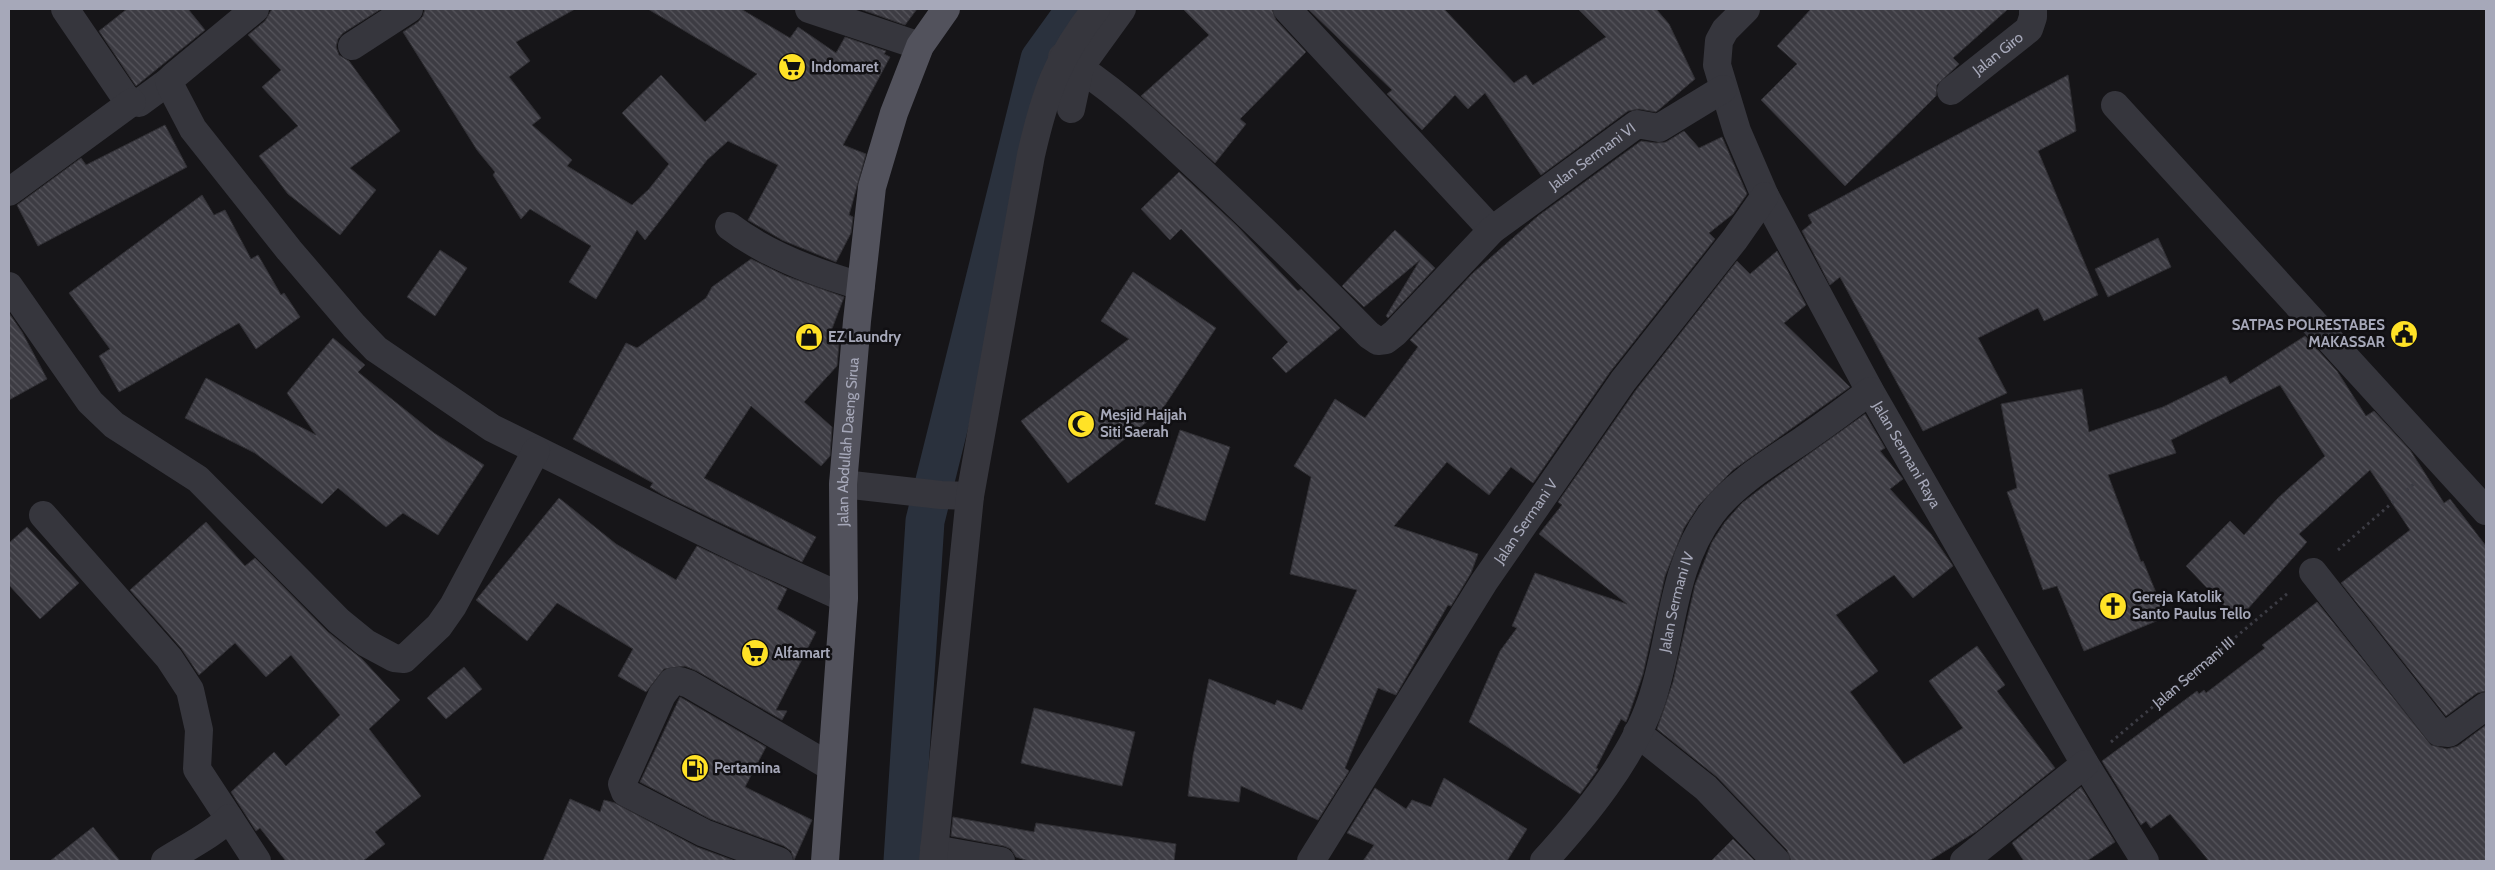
<svg xmlns="http://www.w3.org/2000/svg" width="2495" height="870" font-family="Cabin,sans-serif">
  <style>
    .lines { fill: none; stroke-linecap: round; stroke-linejoin: round }
    .canal { stroke: #2a313d; stroke-width: 39 }
    .building { fill: url(#building-back-hatch); stroke: #302f34 }
    .path { stroke: #3c3c44; stroke-width: 3; stroke-dasharray: 2.5 4; stroke-linecap: butt }
    .minor { stroke: #36363d; stroke-width: 28 }
    .major { stroke: #52525c; stroke-width: 28 }
    .labels { text-anchor: middle; stroke-width: 5; stroke-linejoin: round; paint-order: stroke }
    .street-label { font-size: 15px; fill: #a6a8b9; stroke: #111013 }
    .poi-label { font-size: 15px; font-weight: bold; fill: #a6a8b9; stroke: #111013; text-anchor: start }
  </style>
  <defs>
    <pattern id="building-back-hatch" width="6" height="6" patternUnits="userSpaceOnUse" patternTransform="scale(1.25)"><rect width="6" height="6" fill="#3d3c43"/><path d="M-1 5l2 2M0 0l6 6M5-1l2 2" fill="none" stroke="#56555c"/></pattern>
  </defs>
  <rect width="100%" height="100%" fill="#161518"/>
  <g class="lines">
    <path class="canal" d="M903 861 925 521 1040 59 1076 9"/>
  </g>
  <path class="building" d="M127 9H188L205 30 136 86 99 31Z
    M272 9H381L343 33 338 39 336 47 339 55 349 61 400 131 350 168 376 190 340 235 288 194 259 156 298 126 262 87 281 70 248 35 265 21Z
    M425 9H575L516 42 530 61 509 77 541 118 532 125 572 160 567 166 632 205 649 189 669 164 622 113 661 75 705 122 757 74 648 9H741L790 38 798 27 836 53 845 37 886 51 884 54 890 57 843 145 866 154 849 215 853 217 851 233 836 262 782 240 748 220 778 165 728 141 707 160 645 240 637 230 596 299 569 282 591 246 530 209 521 219 493 175 495 172 477 150 403 32 418 22 423 16Z
    M860 9H917L905 25Z
    M1183 9H1272L1276 20 1306 52 1240 119 1246 124 1215 163 1141 96 1209 35Z
    M1308 9H1444L1514 83 1526 75 1533 85 1606 37 1578 9H1656L1669 24 1695 79 1656 112 1639 109 1628 111 1541 175 1485 93 1468 109 1455 95 1422 130 1387 94 1392 90Z
    M1811 9H2008L1953 58 1959 64 1937 85 1936 96 1845 186 1761 100 1797 64 1777 46Z
    M2068 75 2076 131 2038 151 2098 295 2044 321 2038 308 1978 338 2007 393 1923 431 1840 277 1830 285 1802 231 1812 223 1808 215Z
    M165 125 187 167 38 246 17 205 81 158 86 165Z
    M1684 131 1699 148 1722 137 1747 194 1733 214 1709 233 1715 239 1610 372 1533 483 1511 467 1489 495 1447 462 1394 526 1478 554 1471 573 1451 606 1448 605 1396 695 1378 688 1345 768 1349 771 1318 820 1241 786 1239 802 1188 796 1193 756 1209 679 1275 705 1277 700 1302 710 1357 590 1290 574 1311 477 1294 466 1335 399 1365 418 1418 347 1410 340 1473 273 1538 216 1641 141 1656 143 1666 142Z
    M1179 172 1237 226 1298 291 1301 289 1340 328 1286 373 1272 358 1288 342 1181 229 1170 240 1141 209Z
    M202 195 214 215 225 210 251 259 258 255 281 295 284 293 300 317 256 349 239 323 119 392 99 356 110 349 69 293Z
    M1395 230 1435 268 1388 318 1386 316 1420 260 1364 307 1342 286Z
    M2158 238 2171 267 2108 297 2095 269Z
    M440 250 467 268 435 316 407 297Z
    M1777 251 1806 305 1784 323 1850 387 1733 470 1699 505 1684 528 1665 576 1643 674 1628 717 1626 722 1621 719 1596 768 1598 769 1580 794 1469 722 1500 651 1517 628 1512 626 1535 573 1627 604 1539 534 1562 505 1558 502 1636 390 1737 261 1750 274Z
    M751 259 786 276 844 297 830 334 839 343 837 366 804 402 832 427 830 456 821 466 751 406 704 478 816 537 802 562 663 495 650 487 653 483 573 439 626 343 637 348 706 298 712 287Z
    M1133 272 1216 328 1161 411 1068 483 1021 421 1129 339 1101 321Z
    M9 313 22 332 47 379 9 400Z
    M2305 336 2337 371 2366 416 2374 411 2410 450 2444 503 2450 499 2486 546V691L2477 693 2446 716 2341 583 2410 530 2370 470 2299 534 2307 542 2238 620 2186 566 2230 521 2244 535 2278 498 2325 456 2280 385 2171 440 2176 453 2108 475 2141 562 2143 561 2166 617 2084 651 2057 586 2043 590 2007 492 2017 488 2001 404 2082 389 2089 432 2163 407 2226 376 2230 384Z
    M333 338 365 365 358 372 434 433 484 465 438 535 403 513 386 527 338 488 322 504 255 453 185 418 206 378 316 435 287 393Z
    M1865 414 1885 448 1880 451 1903 479 1890 489 1931 534 1953 566 1913 598 1894 575 1836 615 1878 671 1850 692 1904 764 1963 728 1929 681 1977 646 2005 685 1997 691 2055 768 1977 831 1929 861H1791L1787 850 1717 777 1657 729 1673 682 1695 585 1712 542 1725 522 1742 503 1764 486Z
    M1180 430 1230 447 1205 521 1155 504Z
    M559 498 616 544 676 580 697 546 787 589 777 609 816 632 776 710 787 711 782 720 697 671 685 666 664 669 646 692 618 676 633 649 557 603 527 641 476 600Z
    M206 522 245 566 255 558 328 632 362 659 400 700 369 729 421 796 375 832 385 844 363 861H286L260 828 256 831 231 792 274 752 286 766 340 715 291 655 266 677 235 643 199 675 181 648 130 590Z
    M27 527 79 583 40 619 9 585V543Z
    M2317 602 2431 745 2447 749 2458 746 2486 725V861H2209L2170 814 2151 828 2146 821 2141 825 2102 761 2197 691 2199 694 2204 690 2206 693 2265 648 2262 645Z
    M464 667 482 689 446 719 427 698Z
    M680 697 766 747 745 787 812 820 794 860 791 851 784 846 710 819 640 782Z
    M1034 708 1135 732 1122 786 1021 763Z
    M1444 778 1527 829 1507 861H1363L1374 845 1347 833 1375 788 1406 809 1412 800 1431 807Z
    M2081 787 2115 842 2087 861H2024L2012 843Z
    M570 799 600 812 604 800 615 803 697 847 735 861H543Z
    M953 817 1034 832 1036 823 1176 844 1174 861H1029L1016 857 1011 849 1004 846 951 836Z
    M93 827 120 861H50Z
    M1733 839 1755 861H1711Z"/>
  <g class="lines">
    <g class="path">
      <path d="M2338 550 2416 482"/>
      <path id="s1" d="M2111 742 2288 593"/>
    </g>
    <g class="minor">
      <path d="M65 9 125 97 132 102 139 103 169 81"/>
      <path d="M255 9 174 76 169 81 171 87 193 129 289 250 354 326 376 349 492 428 754 557 844 598"/>
      <path d="M809 9 920 46"/>
      <path d="M1287 9 1492 230"/>
      <path id="s2" d="M1746 9 1725 30 1719 41 1717 65 1737 131 1765 196 1870 391 2085 764 2145 861"/>
      <path d="M352 46 409 9"/>
      <path id="s3" d="M1062 57C1113 87 1157 130 1200 170 1258 224 1314 279 1369 335L1378 341 1386 340 1395 333 1492 230 1637 124 1659 128 1723 89"/>
      <path id="s4" d="M1951 91 2029 29 2033 17V9"/>
      <path d="M2115 105 2486 511"/>
      <path d="M1071 109 1080 67 1122 9"/>
      <path d="M9 192 132 102"/>
      <path d="M729 226C767 255 815 273 861 286"/>
      <path d="M9 286 90 402 114 425 198 479 339 621 366 643 394 658 404 659 439 626 453 606 536 451"/>
      <path d="M843 484 941 495 970 496"/>
      <path d="M43 515 169 658 190 690 199 730 197 769 229 818"/>
      <path d="M2313 572 2439 732 2449 733 2486 706"/>
      <path d="M1637 733 1706 788 1776 861"/>
      <path d="M934 849 1001 861"/>
      <path d="M165 861C182 850 217 832 229 818L257 861"/>
      <path d="M779 861 704 833 625 792 622 784 662 695 672 682 680 681 689 684 831 767"/>
      <path d="M933 861 970 496 1031 155C1045 94 1057 58 1096 9"/>
      <path id="s5" d="M1311 861 1484 582 1623 381 1735 239 1765 196"/>
      <path id="s6" d="M1544 861C1584 817 1632 759 1651 702 1673 639 1670 569 1712 513 1735 483 1772 461 1803 440 1826 424 1848 408 1870 391"/>
      <path d="M1964 861 2085 764"/>
    </g>
    <path class="major" id="s7" d="M825 861 844 598 843 484 857 321 872 187 894 113 920 46 946 9"/>
  </g>
  <defs>
    <g id="supermarket-disc" transform="scale(1.4375)"><circle r="9.5" fill="#ffe226" stroke="#111013"/><path d="M-6-5.5h2.5l.6 2H6L4.5 2H-2.5L-4.4-4H-6ZM-1.5 3.2a1.3 1.3 0 1 0 .1 0ZM3 3.2a1.3 1.3 0 1 0 .1 0Z" fill="#111"/></g>
    <g id="civic-disc" transform="scale(1.4375)"><circle r="9.5" fill="#ffe226" stroke="#111013"/><path d="M-.6-6.5H3V-4.5H.6V-3L4-1V1h2V6H-6V1h2V-1L-.6-3ZM-1.2 2.5V6h2.4V2.5Z" fill="#111"/></g>
    <g id="shop-disc" transform="scale(1.4375)"><circle r="9.5" fill="#ffe226" stroke="#111013"/><path d="M-5-2.5h2.3a2.7 3.5 0 0 1 5.4 0H5L5.5 6h-11ZM-1.5-2.5h3a1.5 2.3 0 0 0-3 0Z" fill="#111"/></g>
    <g id="mosque-disc" transform="scale(1.4375)"><circle r="9.5" fill="#ffe226" stroke="#111013"/><path d="M3.5-4.9A6 6 0 1 0 3.5 4.9A5 5 0 1 1 3.5-4.9Z" fill="#111"/></g>
    <g id="church-disc" transform="scale(1.4375)"><circle r="9.5" fill="#ffe226" stroke="#111013"/><path d="M-1.2-6h2.4v3.5h3.3v2.4h-3.3V6h-2.4V-.1h-3.3v-2.4h3.3Z" fill="#111"/></g>
    <g id="fuel-disc" transform="scale(1.4375)"><circle r="9.5" fill="#ffe226" stroke="#111013"/><path d="M-5.5-6h7V0h2V4h1.3V-2.5L3-4.5l.8-.8L6-3V5H2.5V1h-1V6h-7ZM-4.2-4.7v3.2H.2V-4.7Z" fill="#111"/></g>
  </defs>
  <g fill-rule="evenodd">
    <use href="#supermarket-disc" x="792" y="67"/>
    <use href="#civic-disc" x="2404" y="334"/>
    <use href="#shop-disc" x="809" y="337"/>
    <use href="#mosque-disc" x="1081" y="424"/>
    <use href="#church-disc" x="2113" y="606"/>
    <use href="#supermarket-disc" x="755" y="653"/>
    <use href="#fuel-disc" x="695" y="768"/>
  </g>
  <g class="labels">
    <g class="street-label">
      <text dy="5" stroke="none"><textPath href="#s4" startOffset="60">Jalan Giro</textPath></text>
      <text dy="5" stroke="none"><textPath href="#s3" startOffset="711">Jalan Sermani VI</textPath></text>
      <text dy="5" stroke="none"><textPath href="#s7" startOffset="420">Jalan Abdullah Daeng Sirua</textPath></text>
      <text dy="5" stroke="none"><textPath href="#s2" startOffset="501">Jalan Sermani Raya</textPath></text>
      <text dy="5" stroke="none"><textPath href="#s5" startOffset="402">Jalan Sermani V</textPath></text>
      <text dy="5" stroke="none"><textPath href="#s6" startOffset="296">Jalan Sermani IV</textPath></text>
      <text dy="5" stroke="none"><textPath href="#s1" startOffset="108">Jalan Sermani III</textPath></text>
    </g>
    <g class="poi-label">
      <text x="811" y="72">Indomaret</text>
      <text x="2385" y="330" text-anchor="end">SATPAS POLRESTABES<tspan x="2385" dy="17">MAKASSAR</tspan></text>
      <text x="828" y="342">EZ Laundry</text>
      <text x="1100" y="420">Mesjid Hajjah<tspan x="1100" dy="17">Siti Saerah</tspan></text>
      <text x="2132" y="602">Gereja Katolik<tspan x="2132" dy="17">Santo Paulus Tello</tspan></text>
      <text x="774" y="658">Alfamart</text>
      <text x="714" y="773">Pertamina</text>
    </g>
  </g>
  <rect width="2495" height="870" fill="none" stroke="#a6a8b9" stroke-width="20"/>
</svg>
